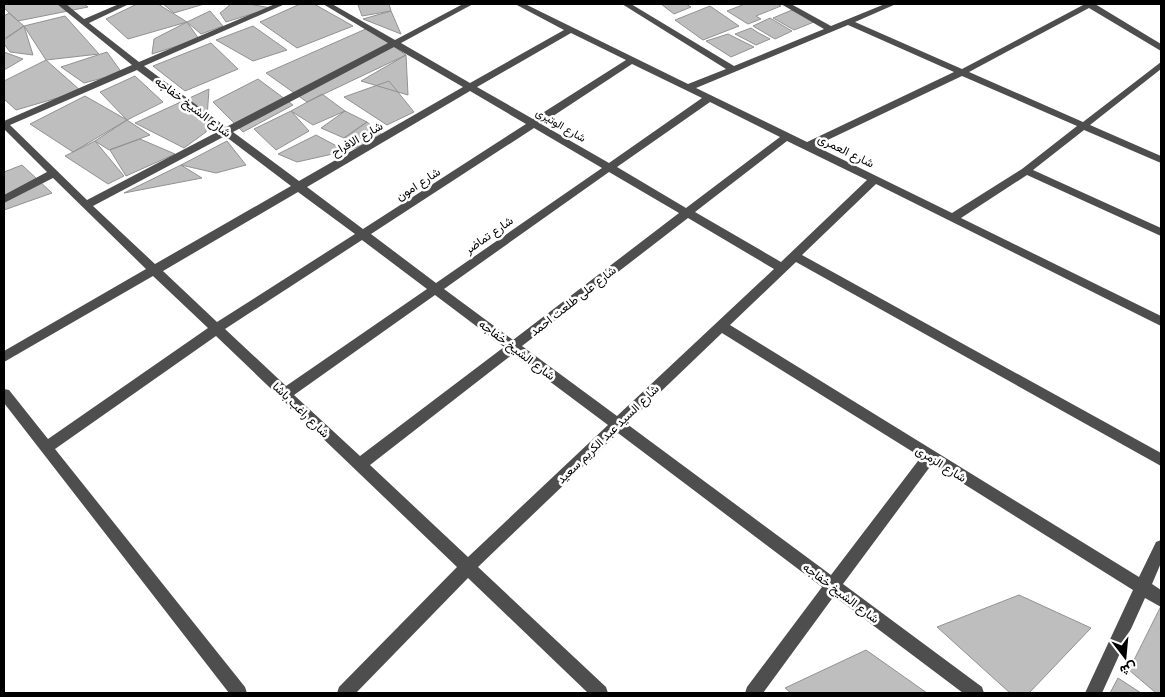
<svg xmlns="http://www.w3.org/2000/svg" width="1165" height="697" font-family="'DM Sans',Vazirmatn,sans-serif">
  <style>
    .building { fill: #bebebe; stroke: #929292 }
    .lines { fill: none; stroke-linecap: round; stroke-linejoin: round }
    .minor { fill: #4e4e4e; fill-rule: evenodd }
    .labels { text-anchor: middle; stroke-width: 5; stroke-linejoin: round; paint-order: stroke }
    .far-street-label { font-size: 11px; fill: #000; stroke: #fff }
    .street-label { font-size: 12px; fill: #000; stroke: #fff }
  </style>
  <rect width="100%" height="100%" fill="#fff"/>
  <path class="building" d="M4 4H84L88 7 18 21 4 8Z
    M137 4H158L187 22 128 39 106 19Z
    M163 4H204L174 13Z
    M231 4H249L271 8 226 22 220 13Z
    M300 4H314L353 26 297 48 260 22Z
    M362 4H389L391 11 362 16 358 5Z
    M661 4H686L691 7 674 14Z
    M745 4H777L781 6 756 16 761 19 748 24 727 11Z
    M710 6 739 26 703 40 675 20Z
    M792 10 814 22 794 30 773 18Z
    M210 11 223 26 201 34 187 22Z
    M391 11 401 34 363 19Z
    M9 13 24 26 4 39V16Z
    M65 16 99 54 46 60 24 26Z
    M770 18 792 31 775 39 753 26Z
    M187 22 199 39 152 54 154 39Z
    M24 26 33 55 10 52 4 44V40Z
    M253 26 287 50 253 61 216 40Z
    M368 28 406 55 307 102 266 73Z
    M751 28 757 32 770 39 756 45 735 34Z
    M728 34 754 47 731 57 706 41Z
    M211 43 238 69 185 91 153 66Z
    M4 52 23 59 4 70Z
    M107 52 122 73 84 83 61 67Z
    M406 55 408 95 361 81Z
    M46 60 81 91 16 110 4 99V81Z
    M135 76 163 102 127 120 100 92Z
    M258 79 293 105 243 132 213 102Z
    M389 81 414 112 387 125 344 97Z
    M209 89 206 132 184 148 135 123Z
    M322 94 345 111 313 125 291 111Z
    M85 96 127 120 73 152 30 124Z
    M291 111 309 131 276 150 254 129Z
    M345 111 367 122 344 138 321 128Z
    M127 120 150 135 109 150 95 141Z
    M367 122 385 137 346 151 344 138Z
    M316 135 346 151 297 162 278 154Z
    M140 139 175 154 126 176 110 150Z
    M95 141 124 176 108 184 65 156Z
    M227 141 246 165 216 173 181 165Z
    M22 165 52 193 4 210V172Z
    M181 165 202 178 124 193Z
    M1019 595 1091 628 1029 693H1010L937 627Z
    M1161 606V693H1156L1129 670Z
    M866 650 927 693H791L785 688Z
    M1118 678 1141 693H1110Z"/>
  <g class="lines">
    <path class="minor" d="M57 4H66L84 19 119 4H129L89 23 139 62 275 4H285L144 66 226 127 388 43 323 4H332L395 40 463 4H473L401 43 470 83 564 30 515 4H525L688 84 726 69 622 4H631L734 66 824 29 781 4H791L831 26 885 4H896L855 22 962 69 1085 4H1095L1161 44V51L1089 8 969 72 1083 122 1161 62V69L1090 125 1161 156V163L1084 130 1033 170 1161 228V236L1027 175 961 218 1161 316V326L876 184 802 255 1161 453V466L796 262 730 325 1139 577 1156 542 1161 540V563L1152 584 1161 590V607L1145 598 1102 693H1085L1133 590 932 464 843 584 982 687 984 693H963L834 596 763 693H745L747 687 822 587 618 433 478 567 606 687 608 693H588L468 578 356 693H337L339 687 457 567 216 336 55 449 245 687 247 693H229L4 403V389L9 390 48 439 208 328 153 276 4 362V351L146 269 53 178 4 203V195L47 172 4 129V121L132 65ZM848 25 954 72 807 142 696 88ZM571 33 626 60 533 119 477 87ZM394 47 463 87 299 181 233 132ZM632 64 702 98 609 163 541 124ZM137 70 219 131 87 200 10 125ZM962 76 1077 126 1022 169 952 213 815 146ZM470 91 526 124 363 229 307 187ZM710 102 780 137 686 208 617 167ZM534 128 602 168 436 283 371 234ZM225 136 291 186 155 264 93 206ZM787 141 867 180 781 262 695 212ZM609 172 679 213 513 340 444 289ZM298 192 355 234 217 322 163 271ZM688 218 774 269 617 416 522 346ZM362 240 427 289 286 386 225 329ZM435 295 504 347 360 456 294 395ZM722 333 921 457 831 575 627 424ZM513 354 608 425 468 557 370 465Z"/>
  </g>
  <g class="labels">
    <g class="far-street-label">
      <text transform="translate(561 125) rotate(30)" y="4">شارع الوتيرى</text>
    </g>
    <g class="street-label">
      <text transform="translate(193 107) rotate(37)" y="4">شارع الشيخ خفاجه</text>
      <text transform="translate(357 139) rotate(-30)" y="4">شارع الافراح</text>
      <text transform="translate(846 151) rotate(26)" y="4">شارع العمرى</text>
      <text transform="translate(418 184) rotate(-33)" y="4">شارع امون</text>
      <text transform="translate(489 235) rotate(-35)" y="4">شارع تماضر</text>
      <text transform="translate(573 301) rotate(-38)" y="4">شارع على طلعت احمد</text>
      <text transform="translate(517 350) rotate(37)" y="4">شارع الشيخ خفاجه</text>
      <text transform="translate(301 410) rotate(44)" y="4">شارع راغب باشا</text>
      <text transform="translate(608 434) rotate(-44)" y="4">شارع السيد عبد الكريم سعيد</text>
      <text transform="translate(941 464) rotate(32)" y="4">شارع الزمرى</text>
      <text transform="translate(841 593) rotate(37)" y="4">شارع الشيخ خفاجه</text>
    </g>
  </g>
  <rect width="1165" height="697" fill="none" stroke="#000000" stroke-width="10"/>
  <g transform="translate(1125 657) rotate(164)" stroke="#ffffff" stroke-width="4" paint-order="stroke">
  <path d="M0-4L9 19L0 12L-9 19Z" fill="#000000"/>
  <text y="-8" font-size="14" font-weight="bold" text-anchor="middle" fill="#000000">ش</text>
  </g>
</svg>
